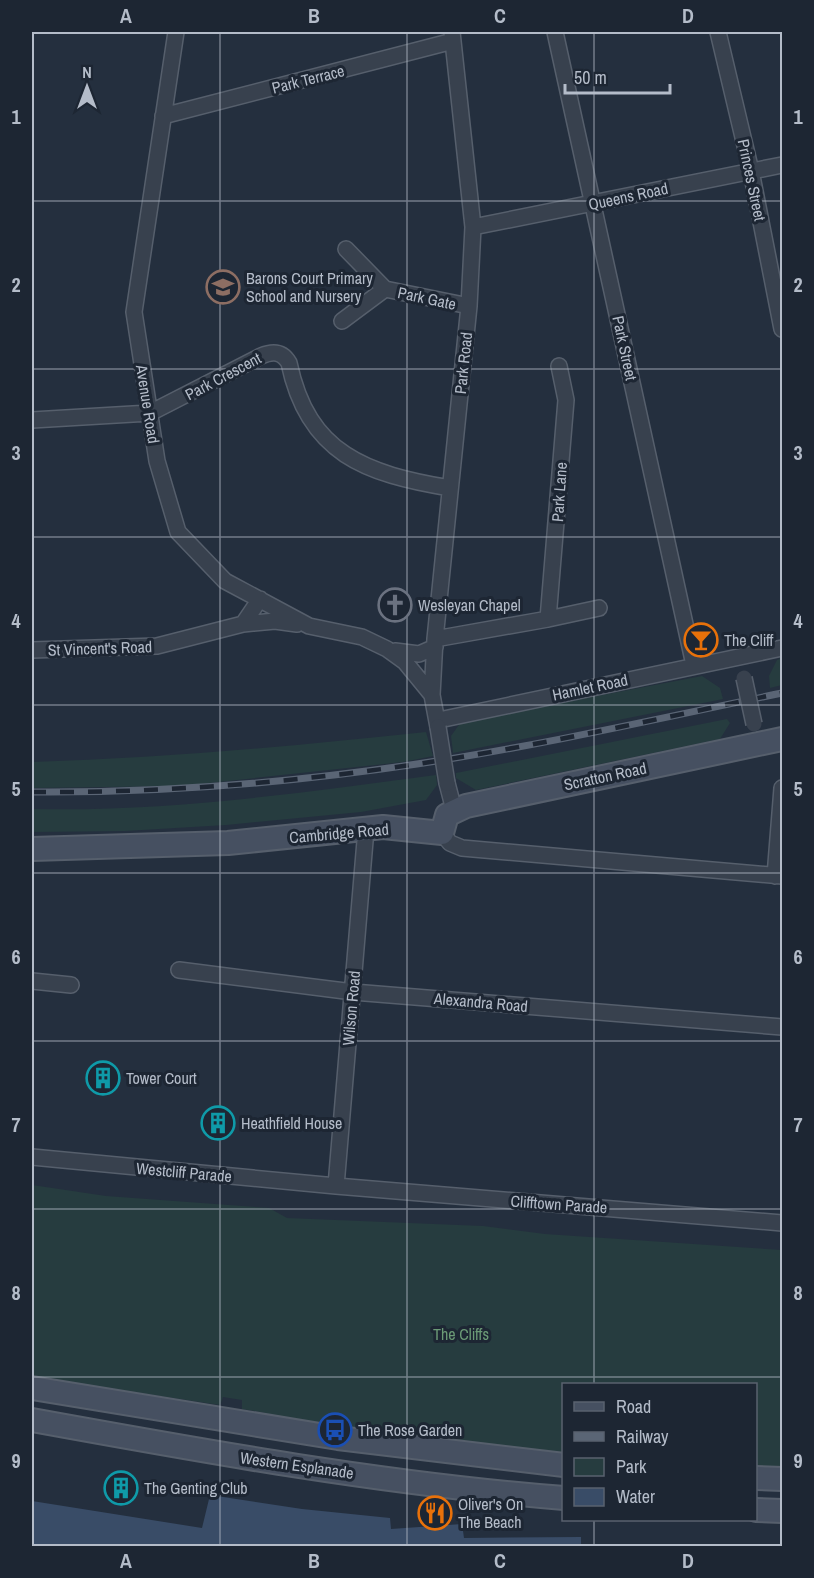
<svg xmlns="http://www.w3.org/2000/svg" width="814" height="1578" font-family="'Archivo Narrow',sans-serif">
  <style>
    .green { fill: #263c3f }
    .water { fill: #394c67 }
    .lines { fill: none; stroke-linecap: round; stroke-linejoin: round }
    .street-casing { stroke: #565f6c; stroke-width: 18 }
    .secondary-casing { stroke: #565f6c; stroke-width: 26 }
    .street { stroke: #38414e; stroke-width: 15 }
    .secondary { stroke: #465061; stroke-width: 22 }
    .rail-casing { stroke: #5a6575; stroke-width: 7 }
    .rail { stroke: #1d2633; stroke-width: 4.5; stroke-dasharray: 14; stroke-linecap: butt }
    .street-bridge-casing { stroke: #565f6c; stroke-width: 18; stroke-linecap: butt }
    .street-bridge { stroke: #38414e; stroke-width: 15 }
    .grid { fill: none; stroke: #b4bcc9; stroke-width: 1.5; stroke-opacity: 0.55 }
    .labels { text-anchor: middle; stroke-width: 6; stroke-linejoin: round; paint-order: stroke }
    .street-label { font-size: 16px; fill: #b4bcc9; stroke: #1d2633 }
    .poi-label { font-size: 16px; fill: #b4bcc9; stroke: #1d2633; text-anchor: start }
    .park-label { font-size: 16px; fill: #6b9a76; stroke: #1d2633 }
    .neatline { fill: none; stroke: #b4bcc9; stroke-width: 2 }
    .grid-label { font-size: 20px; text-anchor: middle; font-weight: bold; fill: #b4bcc9 }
  </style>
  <rect width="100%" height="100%" fill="#242f3e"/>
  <path class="green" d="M782 658V685L770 688 769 676 777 660Z
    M702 676 720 688 723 699 453 753 451 736 461 722Z
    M727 719 730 723 720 739 476 790 456 778V773Z
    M426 732 433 756 403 762 181 786 32 788V762C164 758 294 746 426 732Z
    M436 775 437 785 426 800 361 812 226 825 125 831 32 832V809C167 812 302 793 436 775Z
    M32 1185 106 1196 269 1208 287 1218 483 1226 545 1234 782 1250V1468L756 1467V1384H564L563 1457 351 1430 274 1418 266 1413 242 1409V1400L223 1397 220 1405 32 1377Z"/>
  <path class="water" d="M210 1495 302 1509 390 1518 391 1529 462 1524 464 1538 581 1537V1546H32V1501L202 1528Z"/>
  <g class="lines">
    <g class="street-casing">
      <path id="street" d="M176 32 134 312 157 461 178 532 225 581 309 626 362 637 387 649 405 662 432 695 438 727
        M555 32 694 665
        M718 32 751 171 782 329
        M163 116 453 41
        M473 227 782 165
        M346 249 385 289 469 306
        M342 321 385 289
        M32 420 150 413 261 356C273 351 282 351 289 363 308 454 366 474 450 488
        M548 619 599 608
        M243 624 275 621 297 624
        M435 639 548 619 566 400 559 366
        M32 650 157 646 243 624 260 599
        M395 651 419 654 435 647
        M432 695 435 639 469 306 473 227 452 32
        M439 720 782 648
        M447 783 454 810
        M442 833 450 843 462 848 782 876
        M775 876 782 788
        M179 970 353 992 782 1027
        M32 981 71 985
        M32 1157 336 1186 782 1223
        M336 1186 366 829"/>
    </g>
    <g class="secondary-casing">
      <path id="secondary" d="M32 849 228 843 383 827 442 833 447 815 466 806 782 739
        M32 1388 338 1438 564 1465
        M32 1420C208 1452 385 1484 564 1498
        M756 1478 782 1479
        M756 1510 782 1511"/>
    </g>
    <use href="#street" class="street"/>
    <use href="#secondary" class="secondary"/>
    <g class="rail-casing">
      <path id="rail" d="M32 792C160 793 289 783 417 764 539 746 661 718 782 693"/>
    </g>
    <use href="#rail" class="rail"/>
    <g class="street-bridge-casing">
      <path id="street-bridge" d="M744 678 754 724
        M438 727 447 783"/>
    </g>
    <use href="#street-bridge" class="street-bridge"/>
  </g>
  <path class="grid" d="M220 32V1546M407 32V1546M594 32V1384M32 201H782M32 369H782M32 537H782M32 705H782M32 873H782M32 1041H782M32 1209H782M32 1377H782M594 1520V1546"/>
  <defs>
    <g id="school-ring" transform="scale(1.725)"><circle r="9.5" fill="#1d2633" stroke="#8d6e63" stroke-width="1.5"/><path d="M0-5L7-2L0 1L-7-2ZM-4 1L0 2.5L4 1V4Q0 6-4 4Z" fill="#8d6e63"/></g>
    <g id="church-ring" transform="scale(1.725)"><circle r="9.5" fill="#1d2633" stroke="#6b7280" stroke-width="1.5"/><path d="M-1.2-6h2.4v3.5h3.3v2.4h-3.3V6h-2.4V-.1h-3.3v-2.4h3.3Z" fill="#6b7280"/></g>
    <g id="bar-ring" transform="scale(1.725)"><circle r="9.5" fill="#1d2633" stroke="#e8710a" stroke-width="1.5"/><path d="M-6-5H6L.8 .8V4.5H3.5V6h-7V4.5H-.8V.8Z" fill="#e8710a"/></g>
    <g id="building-ring" transform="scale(1.725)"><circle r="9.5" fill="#1d2633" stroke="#0f9aa8" stroke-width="1.5"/><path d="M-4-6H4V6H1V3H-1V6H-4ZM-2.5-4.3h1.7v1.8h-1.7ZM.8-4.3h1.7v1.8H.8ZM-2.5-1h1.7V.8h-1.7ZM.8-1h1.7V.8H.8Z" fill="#0f9aa8"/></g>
    <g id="bus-ring" transform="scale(1.725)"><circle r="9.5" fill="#1d2633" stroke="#1a4fb4" stroke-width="1.5"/><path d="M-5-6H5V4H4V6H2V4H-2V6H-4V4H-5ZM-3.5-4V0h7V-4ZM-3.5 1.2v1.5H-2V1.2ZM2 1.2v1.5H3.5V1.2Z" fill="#1a4fb4"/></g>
    <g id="restaurant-ring" transform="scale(1.725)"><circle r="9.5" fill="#1d2633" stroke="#e8710a" stroke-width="1.5"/><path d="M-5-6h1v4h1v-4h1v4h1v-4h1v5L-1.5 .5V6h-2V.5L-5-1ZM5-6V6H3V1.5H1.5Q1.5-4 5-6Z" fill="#e8710a"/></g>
  </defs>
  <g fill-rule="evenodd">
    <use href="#school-ring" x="223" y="287"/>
    <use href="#church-ring" x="395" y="605"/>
    <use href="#bar-ring" x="701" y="640"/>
    <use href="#building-ring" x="103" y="1078"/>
    <use href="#building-ring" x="218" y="1123"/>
    <use href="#bus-ring" x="335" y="1430"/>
    <use href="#building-ring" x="121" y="1488"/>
    <use href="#restaurant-ring" x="435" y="1513"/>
  </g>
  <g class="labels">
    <g class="street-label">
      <text transform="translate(308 79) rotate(-14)" y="6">Park Terrace</text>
      <text transform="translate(752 180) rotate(78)" y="6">Princes Street</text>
      <text transform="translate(628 196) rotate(-12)" y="6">Queens Road</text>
      <text transform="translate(427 298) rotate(12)" y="6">Park Gate</text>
      <text transform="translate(625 348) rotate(78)" y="6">Park Street</text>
      <text transform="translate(463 363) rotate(-84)" y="6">Park Road</text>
      <text transform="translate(223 376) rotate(-28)" y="6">Park Crescent</text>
      <text transform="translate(148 404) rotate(81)" y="6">Avenue Road</text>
      <text transform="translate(559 492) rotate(-86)" y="6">Park Lane</text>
      <text transform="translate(100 648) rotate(-2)" y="6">St Vincent's Road</text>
      <text transform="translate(590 687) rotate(-12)" y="6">Hamlet Road</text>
      <text transform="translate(605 776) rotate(-12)" y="6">Scratton Road</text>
      <text transform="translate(339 833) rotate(-5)" y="6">Cambridge Road</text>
      <text transform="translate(481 1002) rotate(5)" y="6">Alexandra Road</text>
      <text transform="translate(351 1008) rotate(-85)" y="6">Wilson Road</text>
      <text transform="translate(184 1172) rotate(5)" y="6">Westcliff Parade</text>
      <text transform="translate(559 1204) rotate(4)" y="6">Clifftown Parade</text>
      <text transform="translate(297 1465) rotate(8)" y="6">Western Esplanade</text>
    </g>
    <g class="poi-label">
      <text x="246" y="284">Barons Court Primary<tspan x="246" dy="18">School and Nursery</tspan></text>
      <text x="418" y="611">Wesleyan Chapel</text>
      <text x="724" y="646">The Cliff</text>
      <text x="126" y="1084">Tower Court</text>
      <text x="241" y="1129">Heathfield House</text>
      <text x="358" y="1436">The Rose Garden</text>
      <text x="144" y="1494">The Genting Club</text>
      <text x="458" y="1510">Oliver's On<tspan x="458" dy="18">The Beach</tspan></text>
    </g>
    <g class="park-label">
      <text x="461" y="1340">The Cliffs</text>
    </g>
  </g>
  <rect width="814" height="1578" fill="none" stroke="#1d2633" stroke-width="66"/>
  <rect x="562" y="1383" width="195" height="138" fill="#1d2633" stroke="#59626f" stroke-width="1.5"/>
  <rect x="574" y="1402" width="30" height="9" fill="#465061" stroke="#59626f" stroke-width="1.5"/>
  <text x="616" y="1413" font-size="18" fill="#b4bcc9">Road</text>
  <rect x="574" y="1432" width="30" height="9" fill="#5a6575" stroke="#59626f" stroke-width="1.5"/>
  <text x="616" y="1443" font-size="18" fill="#b4bcc9">Railway</text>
  <rect x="574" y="1458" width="30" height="18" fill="#263c3f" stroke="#59626f" stroke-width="1.5"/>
  <text x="616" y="1473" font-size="18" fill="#b4bcc9">Park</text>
  <rect x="574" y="1488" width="30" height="18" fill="#394c67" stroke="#59626f" stroke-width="1.5"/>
  <text x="616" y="1503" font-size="18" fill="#b4bcc9">Water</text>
  <g transform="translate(87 87)" stroke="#1d2633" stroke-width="4.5" paint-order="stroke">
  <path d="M0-4.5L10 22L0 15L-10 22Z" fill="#b4bcc9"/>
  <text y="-9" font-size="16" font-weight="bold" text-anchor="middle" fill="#b4bcc9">N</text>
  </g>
  <path d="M565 84v9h105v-9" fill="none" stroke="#b4bcc9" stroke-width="3"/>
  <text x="574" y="84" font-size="18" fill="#b4bcc9" stroke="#1d2633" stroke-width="4.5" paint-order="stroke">50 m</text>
  <rect x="33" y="33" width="748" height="1512" class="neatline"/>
  <g class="grid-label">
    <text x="126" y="23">A</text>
    <text x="314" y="23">B</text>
    <text x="500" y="23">C</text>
    <text x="688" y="23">D</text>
    <text x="16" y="124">1</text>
    <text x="798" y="124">1</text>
    <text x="16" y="292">2</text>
    <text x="798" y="292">2</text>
    <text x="16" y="460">3</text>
    <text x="798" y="460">3</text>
    <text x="16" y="628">4</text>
    <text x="798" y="628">4</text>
    <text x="16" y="796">5</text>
    <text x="798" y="796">5</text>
    <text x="16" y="964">6</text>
    <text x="798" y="964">6</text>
    <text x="16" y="1132">7</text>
    <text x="798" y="1132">7</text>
    <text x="16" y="1300">8</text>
    <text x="798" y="1300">8</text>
    <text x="16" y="1468">9</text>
    <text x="798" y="1468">9</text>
    <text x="126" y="1568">A</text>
    <text x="314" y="1568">B</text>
    <text x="500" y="1568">C</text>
    <text x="688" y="1568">D</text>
  </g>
</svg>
